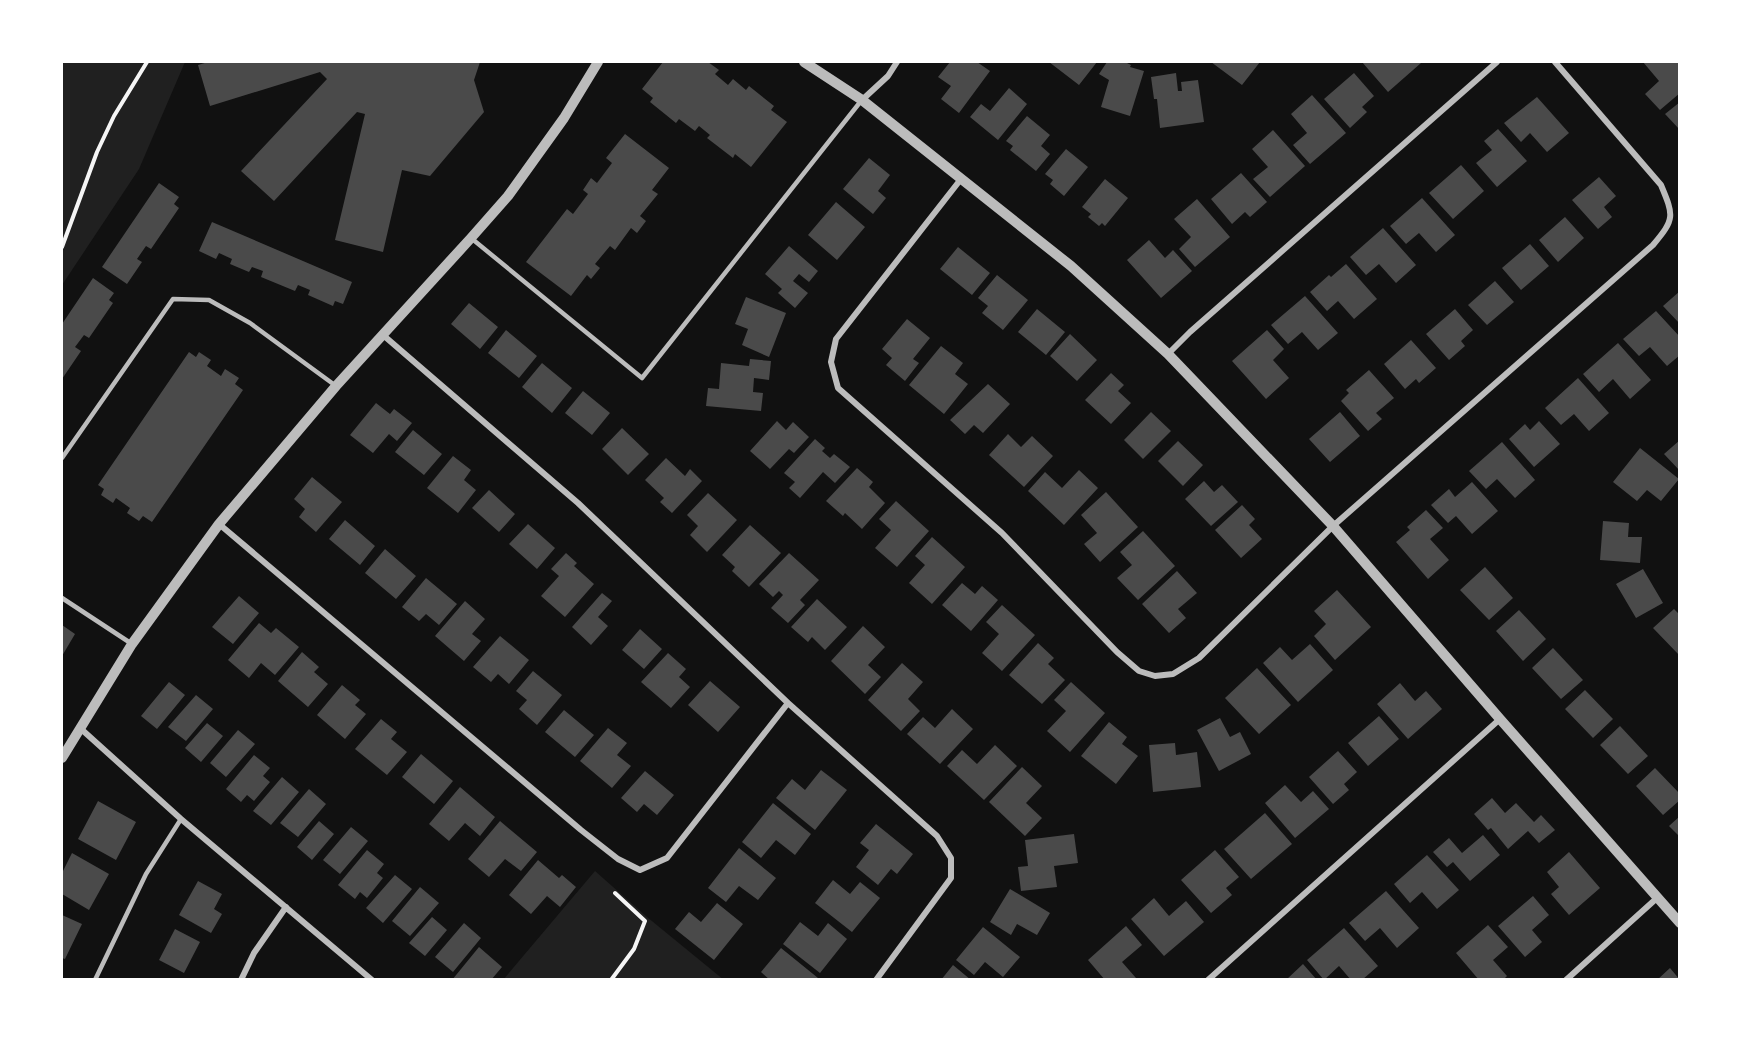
<svg xmlns="http://www.w3.org/2000/svg" width="1741" height="1041" font-family="Barlow,sans-serif">
  <style>
    .green { fill: #202020 }
    .building { fill: #4a4a4a }
    .lines { fill: none; stroke-linecap: round; stroke-linejoin: round }
    .path { stroke: #f5f5f5; stroke-width: 4 }
    .service { stroke: #bcbcbc; stroke-width: 4.5 }
    .minor { stroke: #bcbcbc; stroke-width: 6 }
    .tertiary { stroke: #bcbcbc; stroke-width: 10 }
  </style>
  <rect width="100%" height="100%" fill="#111"/>
  <path class="green" d="M62 62H185L139 169 62 285Z
    M595 871 647 917 724 980H503Z"/>
  <path class="building" d="M208 62H480L474 80 484 112 430 176 402 170 383 252 335 240 365 114 357 112 274 201 241 171 327 79 320 72 210 106 198 65Z
    M663 62H708L719 70 715 74 728 85 733 79 746 90 749 86 774 106 771 110 787 122 751 167 735 154 733 158 707 138 710 135 699 126 695 131 679 119 676 123 650 102 653 98 642 89Z
    M950 62H977L990 71 959 113 941 99 951 86 938 77Z
    M1049 62H1097L1079 85Z
    M1107 62H1125L1131 65 1130 67 1144 71 1130 116 1101 107 1109 80 1099 74Z
    M1211 62H1260L1242 85Z
    M1362 62H1420L1421 63 1388 92Z
    M1643 62H1680V93L1660 110 1645 94 1659 81Z
    M1176 73 1178 91H1182L1181 82 1198 80 1204 122 1160 128 1157 99H1154L1151 77Z
    M1354 73 1374 96 1362 107 1367 112 1350 128 1324 99Z
    M1009 88 1027 104 998 140 970 117 981 104 990 111Z
    M1312 95 1346 133 1310 164 1293 145 1307 133 1291 114Z
    M1537 97 1569 133 1547 152 1530 133 1521 142 1504 123Z
    M1680 102V130L1665 114Z
    M1027 116 1050 135 1041 146 1050 154 1036 171 1010 150 1013 146 1006 141Z
    M1498 129 1527 161 1497 187 1476 163 1492 150 1484 141Z
    M1273 130 1305 166 1270 197 1253 179 1268 167 1252 149Z
    M625 134 669 168 652 190 658 194 640 216 646 221 637 233 631 228 615 250 610 246 595 264 600 268 591 279 587 275 571 296 526 262 567 209 573 214 588 194 583 190 591 178 597 183 612 163 606 158Z
    M1066 149 1088 167 1064 196 1050 184 1053 180 1045 174Z
    M869 158 890 175 878 191 886 198 873 214 843 189Z
    M1461 165 1484 191 1453 219 1429 193Z
    M1241 173 1267 202 1250 217 1245 212 1232 224 1211 199Z
    M1599 177 1616 196 1604 207 1612 217 1598 229 1572 200Z
    M1105 179 1128 198 1105 226 1102 223 1099 226 1088 217 1091 214 1082 207Z
    M159 183 179 197 174 204 179 208 151 249 146 246 137 259 142 262 127 284 102 267Z
    M1422 198 1455 235 1436 252 1419 233 1406 244 1390 226Z
    M1197 199 1230 237 1195 267 1179 249 1191 237 1174 219Z
    M836 202 865 227 837 260 808 235Z
    M1565 217 1584 238 1558 262 1539 240Z
    M212 222 352 282 343 304 335 301 333 306 308 295 310 290 298 285 295 291 261 277 263 271 252 267 249 272 230 264 232 259 219 253 216 259 199 251Z
    M1383 228 1416 265 1396 283 1379 264 1366 275 1350 257Z
    M1149 240 1165 258 1173 250 1192 271 1161 298 1127 260Z
    M1530 244 1549 266 1521 290 1502 268Z
    M789 246 818 271 809 282 799 274 793 281 808 293 795 308 778 293 782 289 765 274Z
    M958 247 990 273 972 295 940 269Z
    M1346 264 1377 299 1354 319 1338 301 1327 311 1310 292 1329 275 1331 277Z
    M997 275 1028 300 1003 330 982 313 988 306 978 298Z
    M93 278 114 293 109 300 113 303 89 338 84 335 75 347 81 351 62 379V324Z
    M1495 281 1514 302 1487 325 1468 305Z
    M1680 291V324L1663 306Z
    M1305 296 1338 333 1318 350 1302 332 1288 344 1271 325Z
    M746 297 786 313 769 357 742 345 748 329 735 324Z
    M469 303 498 327 480 349 451 324Z
    M1037 309 1065 332 1046 355 1018 332Z
    M1455 309 1473 330 1461 341 1465 346 1449 360 1426 334Z
    M1656 311 1680 337V355L1667 366 1650 347 1639 356 1623 339Z
    M907 319 930 338 913 359 919 363 905 381 886 365 892 358 882 349Z
    M506 330 537 356 519 378 488 353Z
    M1267 330 1284 349 1273 360 1289 378 1266 399 1232 361Z
    M1070 334 1097 360 1077 381 1050 356Z
    M1411 340 1436 368 1419 383 1416 379 1405 389 1384 364Z
    M1618 343 1651 380 1630 399 1613 379 1599 392 1583 374Z
    M941 346 963 363 955 374 968 384 944 414 909 385Z
    M189 352 196 357 199 352 211 360 207 366 221 376 225 369 239 378 235 384 243 390 152 522 143 516 139 521 127 513 130 508 116 498 113 503 101 495 104 489 98 485Z
    M750 359 771 361 769 380 754 378 753 392 763 393 761 411 706 406 708 388 719 389 721 363 749 366Z
    M542 363 572 388 552 413 522 387Z
    M1369 370 1394 398 1376 413 1382 419 1368 431 1341 401 1349 393 1346 390Z
    M1111 373 1124 385 1118 391 1131 403 1111 424 1085 400Z
    M1578 378 1609 413 1589 431 1574 414 1561 425 1545 408Z
    M988 384 1010 404 983 433 974 425 965 434 950 420Z
    M583 391 610 413 592 435 565 413Z
    M376 403 390 414 394 409 412 423 397 441 389 434 373 453 350 435Z
    M1151 412 1171 431 1143 459 1124 440Z
    M1340 412 1360 436 1330 462 1309 439Z
    M777 421 786 430 793 422 809 437 794 453 789 449 770 469 750 451Z
    M1539 421 1560 444 1534 467 1509 439 1525 424 1530 430Z
    M622 428 649 454 628 475 602 449Z
    M413 430 442 454 424 475 395 452Z
    M1008 434 1021 447 1032 436 1053 456 1024 487 989 455Z
    M815 439 825 448 822 451 830 458 834 454 850 467 835 483 823 472 800 498 789 488 795 482 784 473Z
    M1680 440V471L1664 454Z
    M1178 441 1203 465 1183 486 1158 461Z
    M1502 442 1535 480 1515 498 1497 479 1486 489 1469 471Z
    M1640 448 1679 479 1661 501 1647 490 1637 501 1613 482Z
    M453 456 471 470 464 480 476 490 458 513 427 488Z
    M666 458 685 476 690 469 702 481 672 513 660 502 664 498 645 480Z
    M857 468 873 482 869 487 885 503 862 529 845 513 843 516 826 501Z
    M1079 470 1098 488 1064 525 1028 491 1045 472 1062 488Z
    M312 477 342 502 316 532 299 517 305 509 294 499Z
    M1204 481 1214 492 1222 485 1238 502 1211 526 1185 499Z
    M1472 482 1498 511 1472 534 1456 516 1448 523 1431 505 1449 489 1455 497Z
    M489 490 515 514 499 532 472 508Z
    M1106 492 1138 527 1100 562 1084 544 1097 533 1081 515Z
    M708 493 737 520 707 552 690 535 698 526 687 515Z
    M896 501 929 531 897 567 875 548 891 530 879 519Z
    M1242 505 1255 519 1249 525 1262 539 1241 558 1215 530Z
    M1426 510 1443 528 1430 539 1449 560 1428 579 1396 542 1410 530 1407 527Z
    M345 520 375 546 360 565 329 539Z
    M1603 521 1629 523 1628 537H1642L1640 563 1600 560Z
    M528 524 555 548 537 569 509 544Z
    M750 525 781 553 749 587 732 571 735 567 722 555Z
    M1143 531 1175 566 1138 600 1117 578 1132 565 1120 552Z
    M932 537 965 567 932 604 909 583 925 565 915 556Z
    M385 549 416 576 396 599 365 573Z
    M566 553 577 563 574 566 594 584 565 617 541 596 559 576 551 569Z
    M789 553 819 580 800 600 805 605 788 623 771 608 783 595 779 591 773 597 759 584Z
    M1485 567 1513 598 1489 620 1460 590Z
    M1643 569 1663 603 1636 618 1616 584Z
    M1177 571 1197 593 1178 609 1186 618 1169 633 1142 604Z
    M426 578 457 604 439 625 426 614 419 621 402 607Z
    M962 583 975 594 982 586 998 600 971 631 942 605Z
    M1337 590 1371 627 1335 660 1314 636 1326 624 1314 611Z
    M602 593 612 601 598 617 608 626 591 645 572 627Z
    M239 596 259 613 233 644 212 627Z
    M817 599 847 627 825 650 812 637 808 642 791 627Z
    M465 601 485 619 472 634 481 641 464 661 435 636Z
    M1002 605 1035 635 1002 671 982 653 999 634 986 622Z
    M1674 609 1680 615V656L1653 628Z
    M1519 610 1546 639 1523 661 1496 631Z
    M259 623 271 633 276 628 299 647 275 675 261 663 249 678 228 660Z
    M62 625 75 634 62 656Z
    M863 626 885 647 868 665 881 677 865 694 831 661Z
    M640 629 662 649 644 669 622 650Z
    M500 636 529 660 509 684 498 674 491 682 473 667Z
    M1038 643 1054 658 1048 664 1065 680 1042 704 1009 675Z
    M1310 644 1333 670 1298 702 1263 663 1280 647 1292 660Z
    M1553 648 1583 680 1561 699 1532 668Z
    M302 652 319 667 314 672 328 684 308 707 278 681Z
    M668 653 686 669 679 677 690 687 671 708 641 682Z
    M902 663 923 682 908 699 920 711 901 731 868 700Z
    M1257 668 1291 705 1259 734 1225 698Z
    M533 671 562 695 537 725 519 709 527 700 516 691Z
    M710 681 740 707 718 732 688 705Z
    M169 682 185 695 157 729 141 716Z
    M1071 682 1105 713 1070 752 1047 731 1066 711 1054 700Z
    M1400 683 1415 701 1426 691 1442 709 1408 739 1377 704Z
    M342 685 360 700 355 705 366 714 345 739 317 715Z
    M1585 690 1613 719 1593 738 1565 709Z
    M196 695 213 709 186 741 168 727Z
    M952 709 973 729 940 764 907 734 923 717 935 728Z
    M564 710 594 735 575 757 545 732Z
    M1379 716 1399 739 1368 766 1348 743Z
    M1220 718 1230 737 1240 732 1251 754 1219 771 1197 730Z
    M381 719 397 732 391 739 407 752 387 775 355 749Z
    M1109 722 1127 737 1122 744 1138 756 1116 784 1081 756Z
    M207 723 223 736 201 762 185 748Z
    M1620 726 1648 756 1628 774 1600 745Z
    M608 728 627 743 617 755 631 766 612 788 580 761Z
    M238 730 255 744 226 777 210 763Z
    M1175 743 1176 755 1197 752 1201 787 1153 792 1149 745Z
    M995 745 1017 766 984 800 947 766 962 750 977 764Z
    M1338 751 1357 772 1344 784 1349 790 1333 804 1309 777Z
    M421 754 453 781 434 804 402 777Z
    M254 755 270 768 263 776 270 782 254 801 247 795 241 802 226 789Z
    M1022 767 1042 786 1026 803 1042 818 1025 836 989 802Z
    M1655 768 1680 794V800L1663 815 1636 786Z
    M821 770 847 790 815 830 776 798 792 779 805 790Z
    M645 771 674 795 657 815 644 804 637 812 621 798Z
    M282 777 299 792 271 825 253 811Z
    M1285 785 1301 802 1313 791 1329 809 1295 838 1265 803Z
    M460 787 495 817 480 836 465 823 449 841 429 824Z
    M309 789 326 804 298 837 280 823Z
    M1492 798 1505 813 1516 803 1534 822 1541 815 1555 830 1539 843 1528 831 1508 849 1491 828 1488 830 1474 814Z
    M98 801 136 822 116 860 78 839Z
    M773 803 811 834 795 855 776 840 761 858 742 842Z
    M1265 813 1292 844 1251 879 1224 849Z
    M1680 816V837L1669 826Z
    M319 821 334 834 312 860 297 847Z
    M500 821 537 852 521 871 505 859 489 877 468 859Z
    M876 824 913 854 897 874 891 869 878 885 856 867 869 850 860 843Z
    M351 827 368 841 340 874 323 860Z
    M1074 834 1078 863 1054 866 1057 887 1021 891 1018 867 1028 866 1025 840Z
    M1483 835 1500 855 1470 881 1453 862 1447 867 1433 852 1449 838 1462 853Z
    M739 848 776 878 758 900 739 886 726 902 708 888Z
    M367 850 384 864 377 873 383 878 367 898 360 892 355 899 338 885Z
    M1215 850 1239 877 1226 888 1232 895 1211 913 1181 880Z
    M1569 852 1600 888 1569 915 1551 894 1559 887 1547 872Z
    M72 853 109 874 89 910 62 894V873Z
    M1427 855 1459 890 1437 909 1422 892 1410 903 1394 884Z
    M538 860 559 878 562 875 576 887 560 907 547 896 531 914 509 895Z
    M395 875 412 889 383 923 366 908Z
    M833 880 850 894 860 882 880 898 852 932 815 903Z
    M198 881 222 894 214 909 222 914 211 933 179 915Z
    M420 887 439 903 410 936 392 921Z
    M1010 889 1050 913 1037 935 1017 924 1011 935 990 922Z
    M1386 891 1419 928 1397 948 1380 928 1365 941 1349 923Z
    M1533 896 1549 915 1532 930 1542 942 1525 957 1498 926Z
    M1154 898 1169 916 1186 901 1204 922 1164 956 1131 919Z
    M717 903 743 924 714 960 675 929 689 912 701 922Z
    M62 915 82 924 65 959 62 958Z
    M432 917 447 930 425 956 409 943Z
    M800 922 818 936 828 923 847 939 820 973 783 944Z
    M464 923 481 938 453 972 435 957Z
    M1488 925 1508 947 1493 960 1507 976 1503 980H1479L1456 953Z
    M1126 926 1142 945 1122 962 1136 978 1105 980 1088 960Z
    M983 927 1020 957 1003 977 985 962 974 975 956 960Z
    M1344 928 1378 966 1362 980H1351L1339 966 1324 980 1307 960Z
    M175 929 200 942 184 973 159 960Z
    M479 947 502 967 491 980H452Z
    M781 948 818 978 817 980H770L761 972Z
    M1303 964 1317 980H1286Z
    M953 965 971 980H941Z
    M1670 968 1680 980H1657Z"/>
  <g class="lines">
    <path class="path" d="M62 247 97 152 114 116 147 62
      M611 980 634 949 645 921 615 893"/>
    <path class="service" d="M471 238 642 378 861 101
      M62 458 173 299 209 300 250 323 336 386
      M62 598 132 644
      M95 980 146 874 181 819"/>
    <path class="minor" d="M862 100 888 76 897 62
      M961 179 836 339 831 362 838 388 1002 533 1117 652 1139 671 1155 676 1173 674 1199 658 1333 526 1653 245C1675 219 1674 216 1661 185L1555 62
      M383 335 578 503 788 703 937 836 951 858V878L876 980
      M1168 354 1190 332 1497 62
      M219 524 581 830 618 859 640 870 667 858 788 703
      M80 728 181 819 372 980
      M241 980 254 953 286 907
      M1208 980 1500 719
      M1566 980 1657 898"/>
    <path class="tertiary" d="M804 62 862 100 1071 266 1168 354 1333 526 1500 719 1680 923
      M62 758 132 644 219 524 336 386 471 238 508 196 564 118 598 62"/>
  </g>
  <rect width="1741" height="1041" fill="none" stroke="#ffffff" stroke-width="126"/>
</svg>
